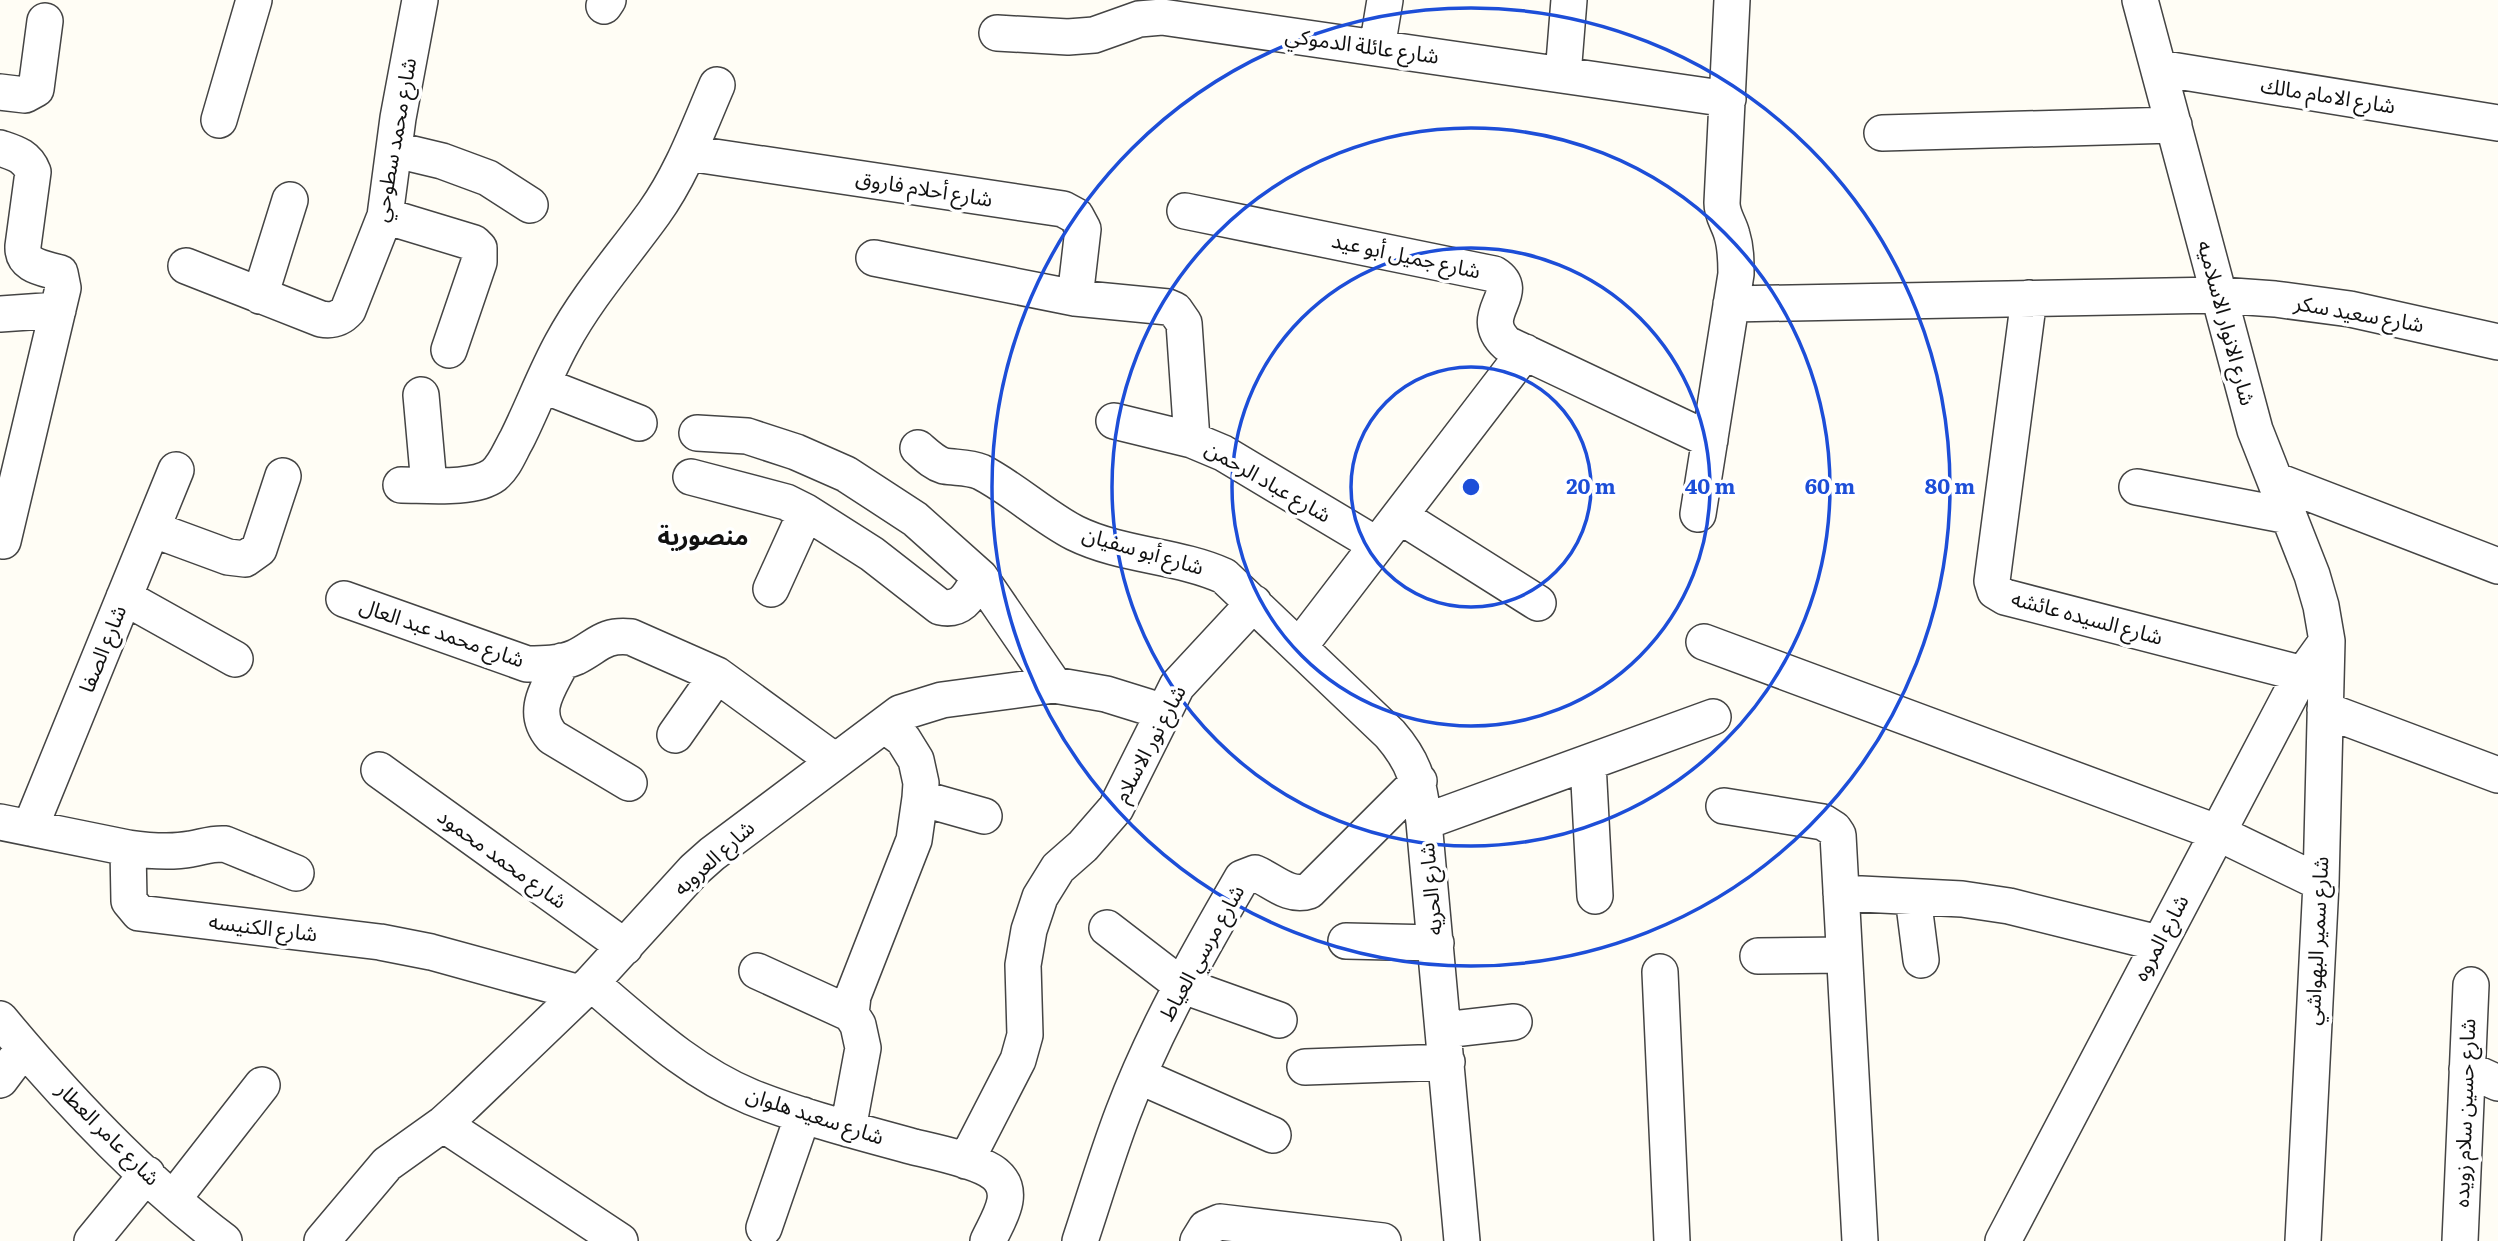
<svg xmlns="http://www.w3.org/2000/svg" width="2498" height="1241" font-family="Literata,'Noto Sans Arabic',serif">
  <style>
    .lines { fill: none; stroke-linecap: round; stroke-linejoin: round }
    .street-casing { stroke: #444; stroke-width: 38 }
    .street { stroke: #fff; stroke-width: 35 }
    .ring { fill: none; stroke: #1d4ed8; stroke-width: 3.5 }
    .labels { text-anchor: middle; stroke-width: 7; stroke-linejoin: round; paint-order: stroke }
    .street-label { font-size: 21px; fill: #111; stroke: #fff }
    .quarter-label { font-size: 24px; font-weight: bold; fill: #111; stroke: #fff }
    .centre { fill: #1d4ed8; stroke: #fff; stroke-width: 3.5 }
    .ring-label { font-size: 21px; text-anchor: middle; font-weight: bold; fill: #1d4ed8; stroke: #fff; stroke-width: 7; stroke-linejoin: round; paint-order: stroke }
  </style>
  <rect width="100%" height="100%" fill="#fffdf5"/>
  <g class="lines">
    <g class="street-casing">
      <path id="street" d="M2140 0 2255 430 2312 575 2321 606 2327 641 2321 883 2303 1241
        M604 6 608 0
        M997 33 1068 37 1094 35 1139 19 1162 17 1728 99
        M1377 48 1385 0
        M2159 68 2498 123
        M1563 75 1569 0
        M0 92 25 95 36 89 45 21
        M219 120 254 0
        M1882 133 2174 125
        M0 148C15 153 27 156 33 172L23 246C22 267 44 268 60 273L63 288 3 541
        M396 150 442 161 488 178 530 205
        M688 153 1063 209 1076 216 1083 229 1075 298
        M1185 211 1494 274C1525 293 1474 314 1507 344L1710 440
        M385 216 474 243 479 248V262L449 350
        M874 258 1075 298 1168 307 1175 310 1184 323 1192 440
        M186 266 321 319C332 321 340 319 348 310L385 216 398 118 420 0
        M260 296 290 200
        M2029 298 1992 581 1995 591 2005 597 2303 674
        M1731 304 2219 295 2275 299 2350 309 2498 342
        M0 314 58 310
        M542 385 639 423
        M421 395 429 485
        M1114 421 1192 440 1223 453 1377 545
        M697 433 747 436 796 452 846 474 915 519 980 577 1054 685
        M918 448C926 455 934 463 944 466 957 468 969 467 981 472 1014 489 1042 516 1075 533 1122 556 1177 555 1224 576L1390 734C1416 764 1419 783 1424 822L1462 1241
        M691 477 786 502 806 512 872 554 940 607C963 612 970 594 980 577
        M2275 480 2498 566
        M401 485C426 485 474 490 494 475 505 466 510 451 517 439 533 407 545 374 562 343 588 295 623 256 654 213 682 174 698 129 717 85
        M2137 487 2289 516
        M1698 514 1736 274C1736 260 1736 248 1732 235 1729 223 1722 216 1722 203L1732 0
        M1400 516 1538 603
        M152 529 228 557 245 559 259 549 283 476
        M771 589 806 512
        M124 597 235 659
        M344 599 527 664C543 664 560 664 576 657 598 646 603 634 631 637L717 675 835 761
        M1704 642 2216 832 2321 883
        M1299 647 1525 352
        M562 661C550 687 529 710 552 737L629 783
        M2325 710 2498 775
        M675 735 717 675
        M1588 763 1595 896
        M379 770 625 947
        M920 798 984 816
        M1724 806 1823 822 1834 829 1838 835 1860 1241
        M0 822 128 848 129 901 139 913 380 942 431 952 580 993
        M1424 822 1713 717
        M30 828 176 470
        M128 848C149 851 170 853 191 849 203 847 212 843 225 844L296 873
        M1841 893 1962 899 2009 906 2158 943
        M1913 897 1921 960
        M1107 928 1181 985 1279 1020
        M1346 941 1436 943
        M1758 956 1844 955
        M757 971 851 1014
        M1660 972 1672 1241
        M591 983C641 1025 690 1072 751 1097 804 1118 860 1132 914 1147 935 1152 979 1161 995 1174 1018 1193 997 1221 988 1241
        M0 1019C65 1097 143 1180 224 1241
        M1444 1030 1514 1022
        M1305 1067 1447 1062
        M2467 1069 2498 1083
        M1139 1076 1273 1135
        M0 1080 24 1048
        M443 1124 620 1241
        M848 1129 863 1048 858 1025 851 1014 853 996 914 840 920 798 921 783 916 760 903 739 884 725
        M966 1161 1018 1060 1025 1035 1023 965 1029 930 1040 897 1058 868 1083 846 1116 808 1177 686 1254 603
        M173 1199 262 1085
        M764 1228 803 1115
        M92 1241 147 1174
        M322 1241 387 1164 443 1124 464 1105 591 983 694 870 712 854 900 713 942 700 1054 685 1106 694 1164 712
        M1080 1241C1094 1199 1107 1155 1123 1113 1154 1031 1198 954 1242 878L1255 873C1272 880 1289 898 1309 891L1419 781
        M1198 1241 1206 1228 1220 1222 1383 1241
        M2003 1241 2296 684 2327 641
        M2460 1241 2471 985"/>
    </g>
    <use href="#street" class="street"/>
  </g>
  <g class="ring">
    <circle cx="1471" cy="487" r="120"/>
    <circle cx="1471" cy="487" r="239"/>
    <circle cx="1471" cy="487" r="359"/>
    <circle cx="1471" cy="487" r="479"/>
  </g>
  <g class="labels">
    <g class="street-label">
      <text transform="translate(1362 46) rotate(8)" y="7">شارع عائلة الدموكي</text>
      <text transform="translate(2328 96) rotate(9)" y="7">شارع الامام مالك</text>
      <text transform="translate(395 140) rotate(-80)" y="7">شارع محمد سطوحي</text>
      <text transform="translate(924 189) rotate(9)" y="7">شارع أحلام فاروق</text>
      <text transform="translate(1406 256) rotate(12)" y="7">شارع جميل أبو عيد</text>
      <text transform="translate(2359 314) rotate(10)" y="7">شارع سعيد سكر</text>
      <text transform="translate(2226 323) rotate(75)" y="7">شارع الانوار الاسلاميه</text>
      <text transform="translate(1268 482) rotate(30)" y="7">شارع عباد الرحمن</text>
      <text transform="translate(1143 551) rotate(16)" y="7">شارع أبو سفيان</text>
      <text transform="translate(2087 618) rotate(15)" y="7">شارع السيده عائشه</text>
      <text transform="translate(442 633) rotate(19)" y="7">شارع محمد عبد العال</text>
      <text transform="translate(103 649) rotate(-68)" y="7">شارع الصفا</text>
      <text transform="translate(1150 744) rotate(-62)" y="7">شارع نور الاسلام</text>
      <text transform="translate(714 858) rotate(-42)" y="7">شارع العروبه</text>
      <text transform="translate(502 859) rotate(36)" y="7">شارع محمد محمود</text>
      <text transform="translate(1431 889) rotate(-95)" y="7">شارع الحريه</text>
      <text transform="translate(263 928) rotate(7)" y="7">شارع الكنيسه</text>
      <text transform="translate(2161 938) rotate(-62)" y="7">شارع المروه</text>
      <text transform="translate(2317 941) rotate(-87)" y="7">شارع سمير البهواشي</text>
      <text transform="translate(1202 953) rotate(-61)" y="7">شارع مرسي العياط</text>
      <text transform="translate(2465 1113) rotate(-88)" y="7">شارع حسين سلام زويده</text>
      <text transform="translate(815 1116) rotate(18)" y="7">شارع سعيد هلوان</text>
      <text transform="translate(108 1134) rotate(45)" y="7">شارع عامر العطار</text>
    </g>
    <g class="quarter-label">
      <text x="703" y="545">منصورية</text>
    </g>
  </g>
  <circle cx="1471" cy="487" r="10" class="centre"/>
  <g class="ring-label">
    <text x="1591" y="494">20 m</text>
    <text x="1710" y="494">40 m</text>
    <text x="1830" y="494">60 m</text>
    <text x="1950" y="494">80 m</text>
  </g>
</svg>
